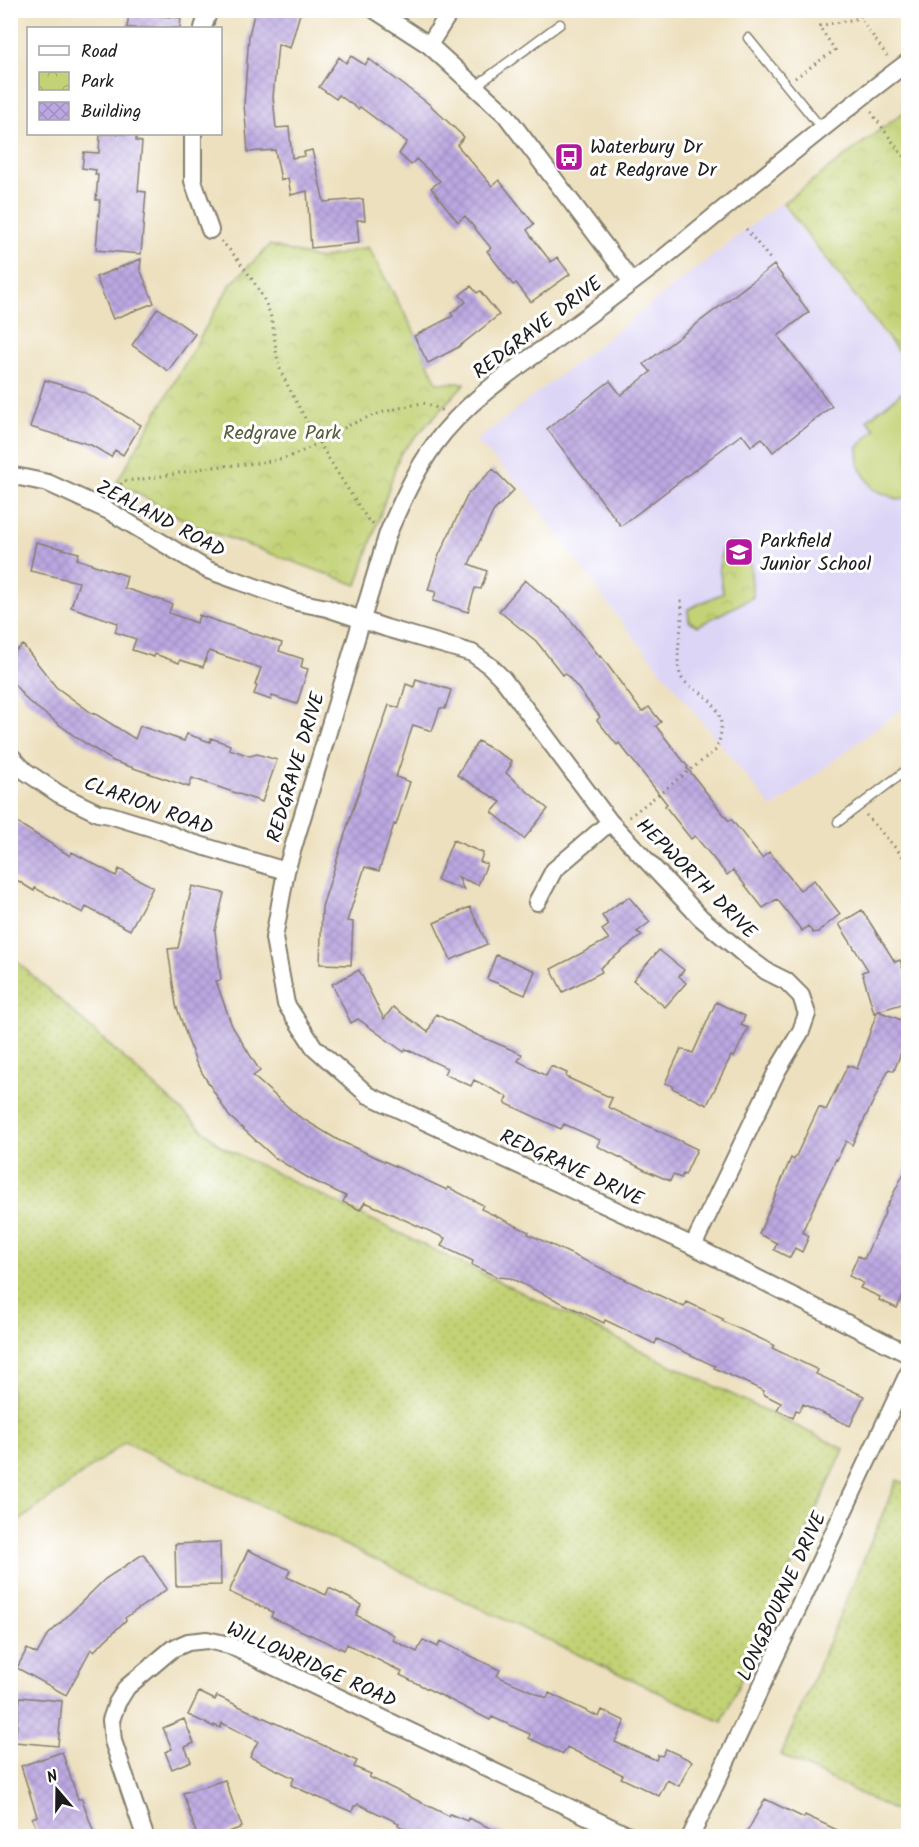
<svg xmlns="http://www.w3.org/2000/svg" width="919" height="1847" font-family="Kalam,sans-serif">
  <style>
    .built { fill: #ddd5f6 }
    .grass { fill: url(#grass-dots); stroke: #6f7748; stroke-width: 1.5 }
    .park { fill: url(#park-crowns); stroke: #6f7748; stroke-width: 1.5 }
    .pitch { fill: #c2d274; stroke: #6f7748; stroke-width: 1.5 }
    .building { fill: url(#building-cross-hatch) }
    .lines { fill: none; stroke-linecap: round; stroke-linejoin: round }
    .service-casing { stroke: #847e6d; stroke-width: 11 }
    .minor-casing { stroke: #847e6d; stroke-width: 20 }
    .path { stroke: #847e6d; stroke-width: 3; stroke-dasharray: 1.5 4.5; stroke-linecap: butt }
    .service { stroke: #fff; stroke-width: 8 }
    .minor { stroke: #fff; stroke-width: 16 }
    .labels { text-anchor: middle; stroke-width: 6; stroke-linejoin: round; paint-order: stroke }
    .poi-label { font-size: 20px; fill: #1c1c1c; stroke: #fff; text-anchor: start }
    .street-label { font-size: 20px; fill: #1c1c1c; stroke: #fff }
    .park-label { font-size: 20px; fill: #565c3b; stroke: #fff }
  </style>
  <defs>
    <pattern id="grass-dots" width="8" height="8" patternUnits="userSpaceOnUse" patternTransform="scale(1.5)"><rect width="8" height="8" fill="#c2d274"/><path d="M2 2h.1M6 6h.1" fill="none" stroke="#a6b464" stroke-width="1.8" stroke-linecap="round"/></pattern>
    <pattern id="park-crowns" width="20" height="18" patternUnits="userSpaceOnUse" patternTransform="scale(1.5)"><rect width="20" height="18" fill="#c2d274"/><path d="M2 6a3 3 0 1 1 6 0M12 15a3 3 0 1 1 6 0" fill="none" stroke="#a6b464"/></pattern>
    <pattern id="building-cross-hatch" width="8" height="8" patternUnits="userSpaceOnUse" patternTransform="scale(1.5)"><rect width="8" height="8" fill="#bba7e1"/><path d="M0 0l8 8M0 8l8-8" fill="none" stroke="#a08fc0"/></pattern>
  </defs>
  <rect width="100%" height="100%" fill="#fff"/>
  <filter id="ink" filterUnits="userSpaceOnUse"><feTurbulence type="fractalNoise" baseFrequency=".0167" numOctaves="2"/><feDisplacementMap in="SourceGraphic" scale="12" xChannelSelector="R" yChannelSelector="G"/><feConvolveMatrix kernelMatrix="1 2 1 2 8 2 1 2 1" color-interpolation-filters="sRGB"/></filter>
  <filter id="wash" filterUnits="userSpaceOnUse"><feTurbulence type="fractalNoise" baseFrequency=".008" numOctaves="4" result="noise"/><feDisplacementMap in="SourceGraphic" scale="24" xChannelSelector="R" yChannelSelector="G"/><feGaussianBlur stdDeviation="1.35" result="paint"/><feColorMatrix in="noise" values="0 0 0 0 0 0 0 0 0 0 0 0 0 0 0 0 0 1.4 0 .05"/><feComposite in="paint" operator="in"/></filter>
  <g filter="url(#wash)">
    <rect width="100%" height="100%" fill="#ede0be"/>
    <path class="built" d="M780 203 908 367V704L772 808 616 615 525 490 476 441Z"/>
    <path class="grass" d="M11 956 222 1147 844 1449 722 1722 125 1442 11 1527Z
      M897 1480 908 1485V1817L781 1755Z"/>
    <path class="park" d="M908 109V364L783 203Z
      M270 245 319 259 368 247 412 327 437 383H465L400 454 357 585 195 526 117 482 230 285Z
      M732 542 739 544 749 549 753 597 698 626 689 621 688 609 723 593 719 568 722 549Z"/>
    <path class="pitch" d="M901 393 908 396V497L899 500 873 489 859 467 858 447 875 429 867 420Z"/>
    <g id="blocks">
      <path class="building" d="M255 10H301L290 48 278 44 273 97 276 128 289 127 292 158 305 156 304 152 312 150 324 202 363 199 365 220H357L359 243 311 248 307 191 291 195 288 178 281 180 275 150 248 152 244 104 249 35Z
        M129 13 181 18 180 28H127Z
        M351 56 365 65 369 59 429 104 464 137 457 145 492 186 499 180 534 224 527 230 531 236 551 262 557 257 570 274 531 302 516 283 513 285 487 251 491 248 465 216 458 222 431 188 440 181 416 159 411 165 399 154 407 142 360 107 358 109 339 95 336 99 319 87 339 57 346 63Z
        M100 134H136V141L142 142 138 191 146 192 141 254 96 250 100 200H96L98 175H95L96 170 82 168 84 152 99 153Z
        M141 259 140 269 154 303 113 319 96 277Z
        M774 265 809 312 778 336 832 406 773 452 762 438 751 446 742 434 621 526 547 429 610 381 621 395 651 372 644 364Z
        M471 286 477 293 480 291 499 315 457 348 428 363 414 336 453 316 451 313 466 302 460 295Z
        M158 308 195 334 168 371 132 345Z
        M45 380 84 392 141 425 123 455 115 450 111 457 91 445 30 427Z
        M493 469 514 490 493 512 469 564 487 571 481 589 475 588 468 612 433 601 436 592 428 590 439 555 468 494Z
        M36 542 79 553 77 559 127 576 124 588 172 604 169 613 197 623 199 615 282 643 279 651 303 659 301 667 308 669 297 704 272 696 271 700 254 694 257 686 255 685 261 668 209 651 203 667 180 660 179 663 155 654 154 657 132 650 136 639 115 632 118 623 71 607 79 582 30 571Z
        M525 580 566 614 600 657 601 656 642 712 649 707 661 722 656 726 688 767 687 768 729 821 731 819 762 858 769 852 800 890 814 880 840 914 818 932 813 933 808 926 802 931 777 899 763 908 733 870 727 875 695 836 691 839 665 806 667 804 619 743 617 745 597 720 600 717 577 687 565 673 563 675 536 641 499 611Z
        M23 645 56 687 93 714 94 713 135 739 140 726 184 741 187 734 210 742 211 738 230 745 229 749 250 756 257 754 277 760 262 802 192 778 189 787 113 761 77 738 28 701 10 679V655Z
        M416 679 451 690 445 709 440 708 432 731 413 725 396 777 410 782 396 825 394 824 379 871 365 867 347 921 353 922 351 965 320 964 322 907 351 815 389 705 399 708 406 684 414 687Z
        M478 741 512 761 510 764 511 765 506 773 548 809 524 839 492 812 501 802 457 775Z
        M10 818 70 856 72 852 116 876 119 869 153 887 130 930 86 907 83 913 35 888 34 891 10 876Z
        M453 840 483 853 480 862 487 864 478 885 458 877 464 890 437 880Z
        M192 886 224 893 215 931 221 980 216 981 232 1026 260 1071 253 1076 298 1116 338 1140 447 1190 448 1187 483 1205 481 1209 529 1232 528 1234 684 1307 687 1302 723 1319 722 1321 774 1345 772 1348 818 1370 816 1374 864 1396 850 1426 803 1404 799 1411 796 1410 793 1418 777 1410 781 1403 763 1394 764 1391 714 1368 715 1366 657 1339 655 1344 605 1320 604 1323 510 1278 497 1277 472 1265 473 1261 441 1246 445 1238 365 1202 360 1210 343 1202 346 1196 310 1179 275 1158 229 1116 196 1063 176 1005 168 949 178 948Z
        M629 897 650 922 637 932 642 935 600 968 602 972 563 992 551 969 609 939 602 930 609 925 602 916 620 902 621 903Z
        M470 907 487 944 451 960 434 923Z
        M862 910 895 962 900 960 909 987V1002L878 1011 909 1023V1031L894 1071 889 1069 852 1145 846 1141 837 1160 836 1159 802 1232 809 1236 802 1252 795 1248 790 1258 774 1250 777 1243 759 1234 791 1158 794 1160 819 1107 826 1110 848 1065 857 1069 877 1012 874 1013 862 972 868 970 839 924Z
        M659 950 684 970 679 976 686 983 665 1007 633 980Z
        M496 955 535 971 525 995 487 979Z
        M359 970 384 1019 393 1007 428 1032 436 1014 477 1035 522 1054 518 1061 546 1076 551 1066 567 1073 566 1077 612 1098 608 1107 697 1149 685 1175 683 1174 681 1178 673 1175 670 1181 645 1170 597 1146 600 1140 564 1124 561 1129 505 1103 508 1097 474 1080 471 1086 444 1074 447 1068 406 1049 404 1052 358 1019 351 1023 332 984Z
        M716 1002 745 1016 741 1025 748 1028 734 1057 731 1056 707 1105 672 1088 673 1086 665 1083 681 1049 693 1053Z
        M909 1163V1283L897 1308 879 1300 880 1297 860 1288 863 1283 849 1276 858 1256 864 1259 885 1213 884 1212Z
        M220 1542 221 1585 176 1586 175 1544Z
        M248 1550 290 1570 287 1577 326 1595 329 1588 353 1600 361 1605 356 1615 394 1635 392 1640 417 1652 423 1640 438 1647 440 1641 500 1670 497 1676 547 1698 549 1693 599 1717 602 1710 625 1721 615 1742 656 1760 658 1755 662 1756 666 1749 692 1761 679 1786 667 1780 659 1796 621 1778 623 1775 567 1747 563 1754 529 1738 530 1734 492 1717 490 1720 400 1675 402 1672 347 1644 344 1650 271 1617 273 1612 229 1592Z
        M143 1554 167 1589 125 1618 126 1620 94 1651 91 1649 66 1695 17 1668 27 1649 37 1654 47 1636 105 1579Z
        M199 1692 215 1700 217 1696 357 1761 354 1767 371 1774 369 1777 449 1816 450 1814 467 1821 468 1818 508 1836H404L407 1830 398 1825 399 1823 358 1804 356 1806H354L352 1812 315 1796 291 1785 294 1778 250 1757 258 1741 222 1723 220 1728 214 1725V1727L188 1715Z
        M20 1697 62 1701 58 1746 15 1742Z
        M184 1719 194 1743 185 1747 191 1761 172 1769 165 1752 172 1749 163 1728Z
        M62 1752 78 1799H82L95 1836H47L45 1831 38 1834 32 1818 37 1816 21 1766Z
        M225 1780 242 1827 218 1836H197L183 1793Z
        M765 1799 804 1818 805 1815 850 1836H745Z"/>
    </g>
  </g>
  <g filter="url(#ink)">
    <use href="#blocks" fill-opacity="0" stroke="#847e6d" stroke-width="1.5"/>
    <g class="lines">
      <g class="service-casing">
        <path id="service" d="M748 38 822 129
          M476 86 560 24
          M838 822 908 769"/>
      </g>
      <g class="minor-casing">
        <path id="minor" d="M375 10 429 45 505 114 632 282
          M203 28 209 10
          M429 45 451 10
          M908 62C822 126 740 196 656 264 620 292 583 319 547 346 506 375 464 404 434 445 415 472 401 503 388 533L286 871 274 938 286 1004 314 1047 368 1095 693 1246 908 1354
          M193 134V181L210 230
          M10 475 48 483 109 511 208 570 297 602 327 608 386 628 472 653 490 666 503 679 610 822 701 918 747 957 766 971 786 981 801 996 807 1014 801 1031 777 1071 693 1246
          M10 755 25 771 59 794 98 813 110 815 162 831 189 842 286 871
          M537 902 554 870 610 822
          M145 1836 113 1741 111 1720 117 1703 127 1687 172 1649 188 1642 207 1640 229 1645 629 1836
          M691 1836 908 1374"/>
      </g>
      <path class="path" d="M863 10 860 18 887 56
        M795 78 835 50 819 26 860 18
        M871 112 908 163
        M746 229 770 259
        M221 241C239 258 268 298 272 322 276 341 275 359 283 376 308 427 337 473 368 520L374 524
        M115 495 123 481C151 479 178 473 205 468 233 464 264 465 291 456 310 449 327 437 344 428 368 415 396 408 423 403L428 404 443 411
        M866 815 908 862
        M629 817 716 750C725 728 723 711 704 695 697 689 683 685 680 674 673 648 687 621 680 596"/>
      <use href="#service" class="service"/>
      <use href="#minor" class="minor"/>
    </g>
  </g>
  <defs>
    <g id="bus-square" transform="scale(1.5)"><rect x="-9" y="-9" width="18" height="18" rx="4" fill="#b5179e" stroke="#fff"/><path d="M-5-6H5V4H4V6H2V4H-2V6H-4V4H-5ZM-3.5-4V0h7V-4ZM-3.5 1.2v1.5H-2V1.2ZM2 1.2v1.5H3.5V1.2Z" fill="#fff"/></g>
    <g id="school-square" transform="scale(1.5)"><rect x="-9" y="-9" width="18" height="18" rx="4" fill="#b5179e" stroke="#fff"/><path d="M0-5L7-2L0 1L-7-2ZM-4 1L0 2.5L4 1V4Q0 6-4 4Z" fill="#fff"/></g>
  </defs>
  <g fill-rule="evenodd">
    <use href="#bus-square" x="569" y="157"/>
    <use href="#school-square" x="739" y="552"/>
  </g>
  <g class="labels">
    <g class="poi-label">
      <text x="590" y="153">Waterbury Dr<tspan x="590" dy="23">at Redgrave Dr</tspan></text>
      <text x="760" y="547">Parkfield<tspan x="760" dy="23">Junior School</tspan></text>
    </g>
    <g class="street-label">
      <text transform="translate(537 327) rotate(-37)" y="7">REDGRAVE DRIVE</text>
      <text transform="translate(161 518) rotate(28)" y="7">ZEALAND ROAD</text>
      <text transform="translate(295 767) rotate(-73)" y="7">REDGRAVE DRIVE</text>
      <text transform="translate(149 805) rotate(20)" y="7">CLARION ROAD</text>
      <text transform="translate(697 878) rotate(45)" y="7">HEPWORTH DRIVE</text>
      <text transform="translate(572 1167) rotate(25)" y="7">REDGRAVE DRIVE</text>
      <text transform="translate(781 1596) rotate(-65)" y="7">LONGBOURNE DRIVE</text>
      <text transform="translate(312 1664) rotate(24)" y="7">WILLOWRIDGE ROAD</text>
    </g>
    <g class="park-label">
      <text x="282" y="439">Redgrave Park</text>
    </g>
  </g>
  <rect width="919" height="1847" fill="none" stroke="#fff" stroke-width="36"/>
  <rect x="27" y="27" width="195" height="108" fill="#ffffff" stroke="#a4a4a4" stroke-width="1.5"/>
  <rect x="39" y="46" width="30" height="9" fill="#ffffff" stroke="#a4a4a4" stroke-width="1.5"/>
  <text x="81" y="57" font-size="18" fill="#1c1c1c">Road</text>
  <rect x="39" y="72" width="30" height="18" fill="url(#park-crowns)" stroke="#a4a4a4" stroke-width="1.5"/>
  <text x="81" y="87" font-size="18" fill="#1c1c1c">Park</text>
  <rect x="39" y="102" width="30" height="18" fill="url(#building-cross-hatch)" stroke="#a4a4a4" stroke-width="1.5"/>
  <text x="81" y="117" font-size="18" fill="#1c1c1c">Building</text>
  <g transform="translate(57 1790) rotate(340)" stroke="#ffffff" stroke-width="4.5" paint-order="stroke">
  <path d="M0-4.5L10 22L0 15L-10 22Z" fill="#1c1c1c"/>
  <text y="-9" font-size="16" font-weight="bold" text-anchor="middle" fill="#1c1c1c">N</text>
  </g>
</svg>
